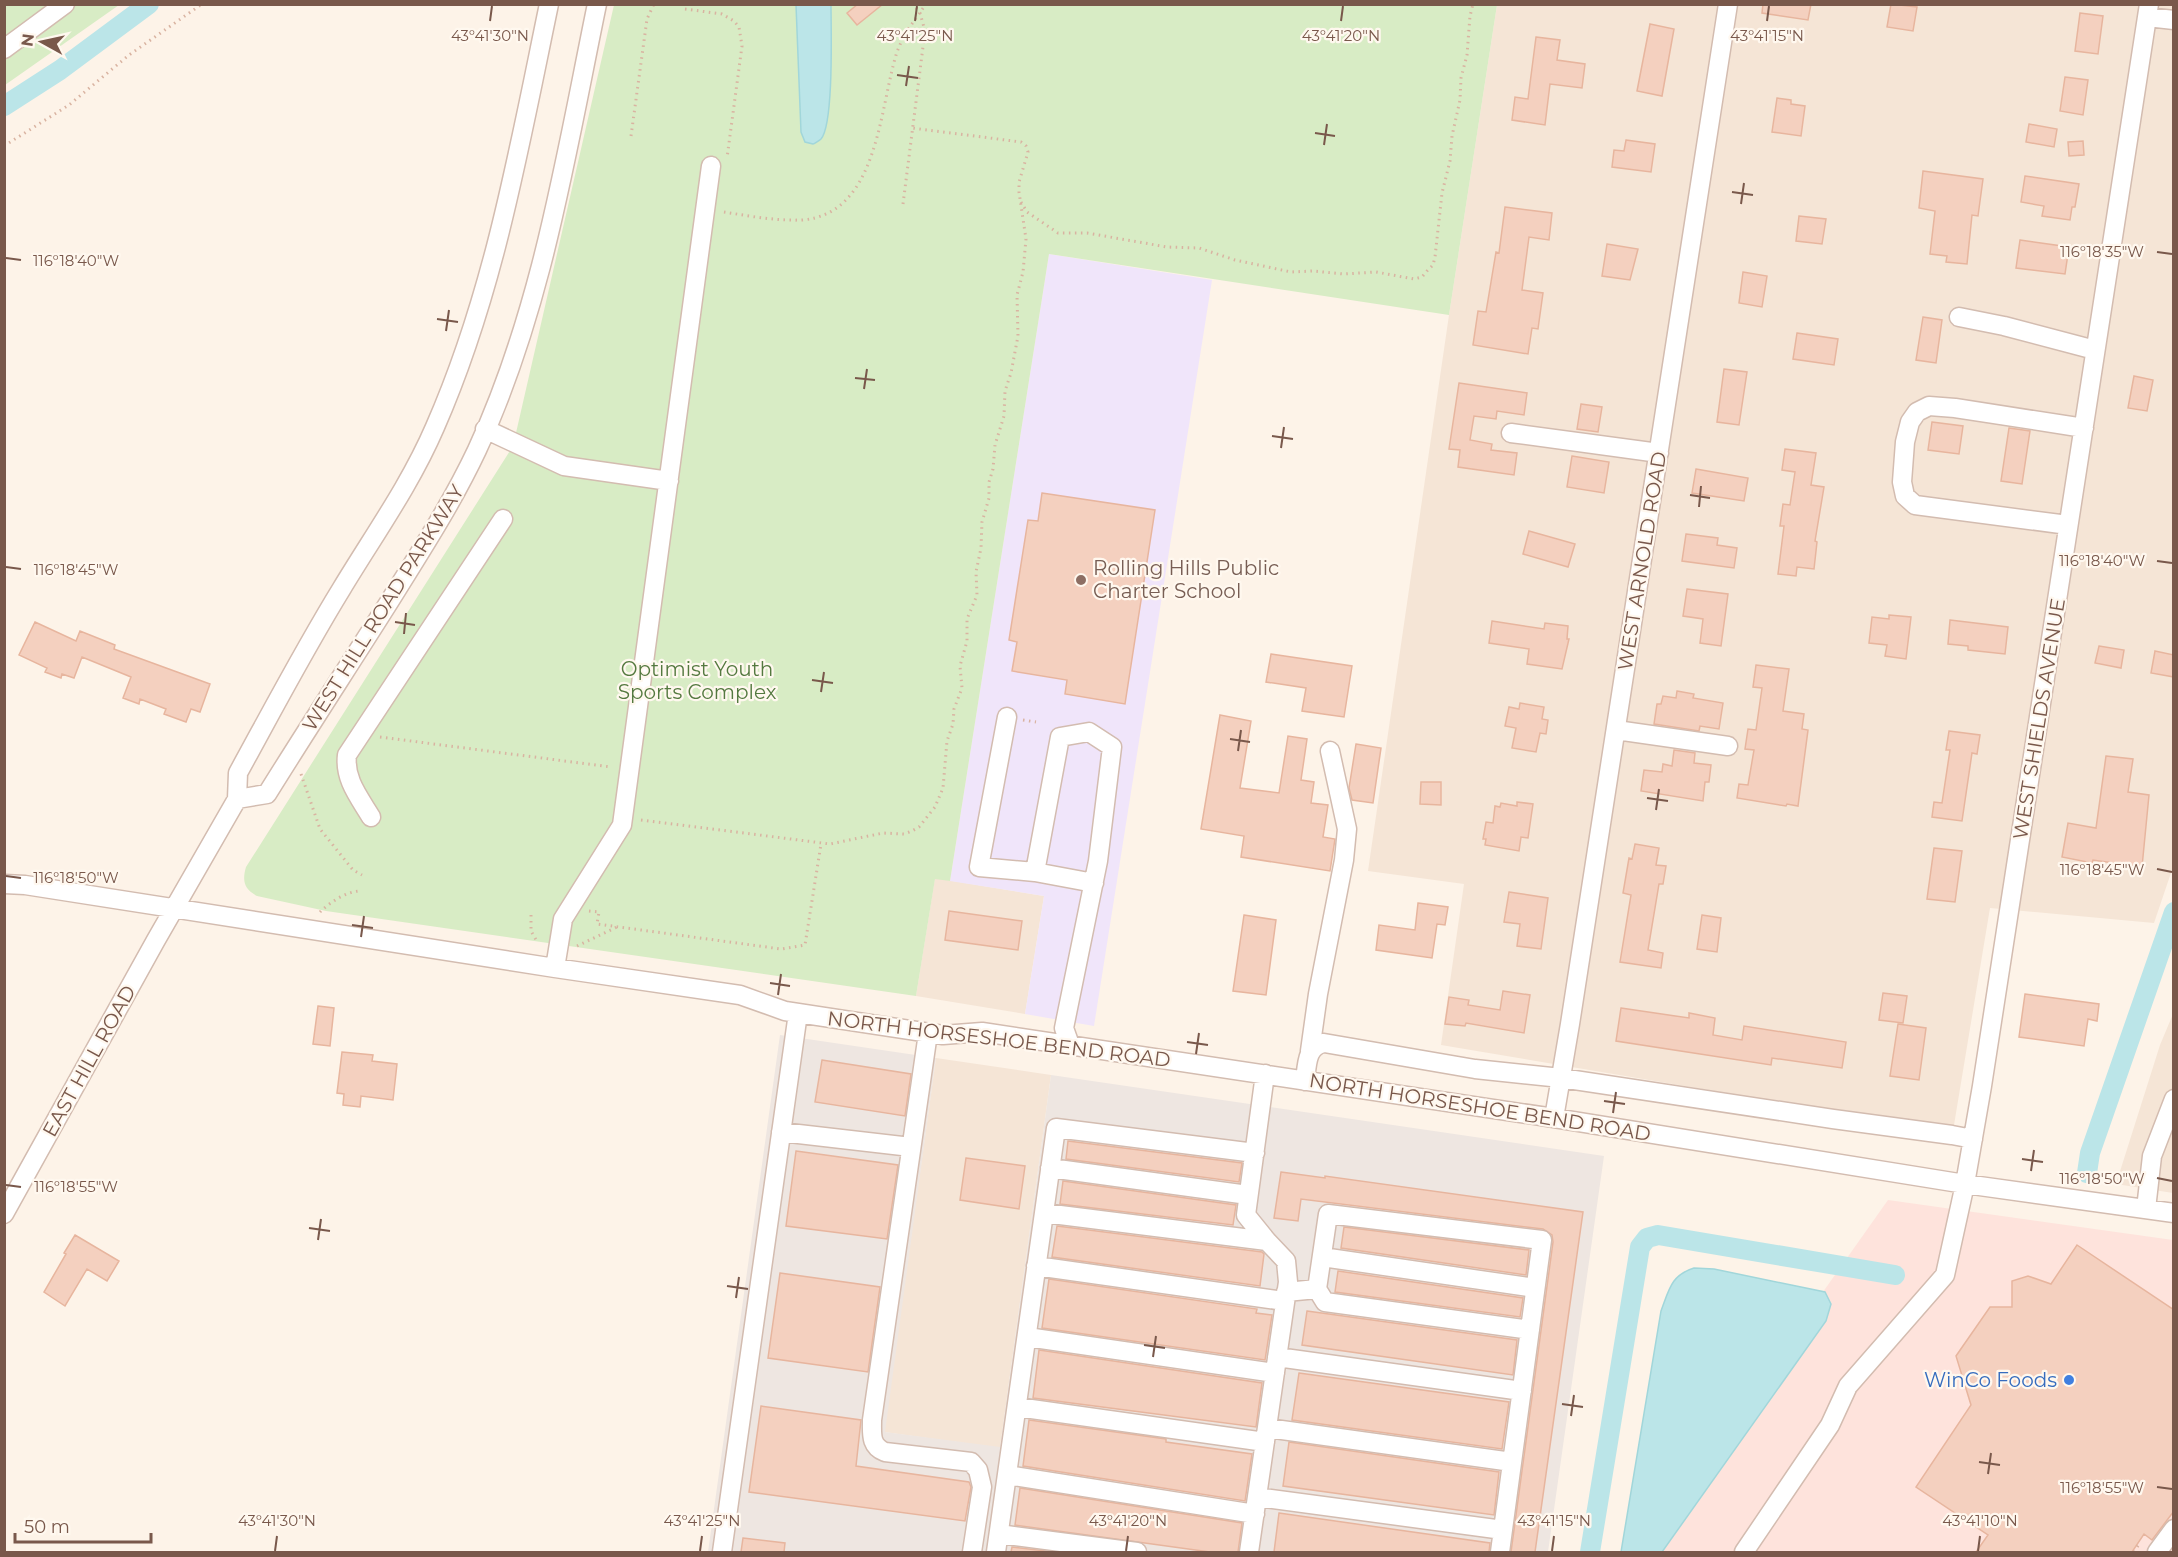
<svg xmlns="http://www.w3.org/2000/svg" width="2178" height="1557" font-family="Montserrat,sans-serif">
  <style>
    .residential { fill: #f5e5d6 }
    .commercial { fill: #fee3dc }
    .industrial { fill: #eee6e1 }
    .education { fill: #f0e5fa }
    .green { fill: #d8ecc5 }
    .water { fill: #bbe5e8; stroke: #a1d6da; stroke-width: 1.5 }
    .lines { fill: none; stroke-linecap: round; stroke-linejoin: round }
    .canal { stroke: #bbe5e8; stroke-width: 20 }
    .building { fill: #f4d0bf; stroke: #e7b59e; stroke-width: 1.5 }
    .minor-casing { stroke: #d3bcb0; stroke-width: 21 }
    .path { stroke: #d9b3a1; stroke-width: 3; stroke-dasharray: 1.5 4.5; stroke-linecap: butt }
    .minor { stroke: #fff; stroke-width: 18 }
    .ticks { fill: none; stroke: #79584b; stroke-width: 2 }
    .education-dot { fill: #8d6e63; stroke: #fff8ef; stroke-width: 2 }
    .shop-dot { fill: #3f7fe0; stroke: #fff8ef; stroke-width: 2 }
    .labels { text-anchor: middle; stroke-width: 4.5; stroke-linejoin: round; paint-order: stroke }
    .street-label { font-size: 20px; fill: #79584b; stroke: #fff8ef }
    .education-label { font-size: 20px; fill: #785e54; stroke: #fff8ef; text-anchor: start }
    .park-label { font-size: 20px; fill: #54793f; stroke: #fff8ef }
    .shop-label { font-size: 20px; fill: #366cbe; stroke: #fff8ef; text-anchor: end }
    .ticks-label { font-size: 15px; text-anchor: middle; fill: #79584b; stroke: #fff8ef; stroke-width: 4.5; stroke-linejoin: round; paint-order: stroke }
  </style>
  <rect width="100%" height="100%" fill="#fdf3e8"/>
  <path class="residential" d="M1497 5H2173L2174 864 2154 923 1990 908 1953 1131 1441 1045 1464 884 1368 871 1449 315Z
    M935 878 1044 896 1025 1014 916 996Z
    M2173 1014V1193L2116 1184 2160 1045Z
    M936 1058 1051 1075 1000 1448 884 1432Z"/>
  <path class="commercial" d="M1888 1200 2173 1240V1552H1639Z"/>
  <path class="industrial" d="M780 1035 936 1058 885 1432 1000 1447 1051 1075 1604 1156 1548 1552H708Z"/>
  <path class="education" d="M1049 254 1212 280 1094 1026 1025 1014 1044 896 950 881Z"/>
  <path class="green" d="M5 5H119L5 85Z
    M614 5H1497L1449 315 1049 254 950 881 935 879 916 996 326 911 257 896C244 889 242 881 246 867L513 446Z"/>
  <path class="water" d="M796 5H831C831 28 834 124 821 139 820 140 814 144 813 144L805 142 801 132Z
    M1694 1268 1714 1269 1825 1292 1831 1304 1826 1321 1662 1552H1621L1661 1311C1669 1290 1671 1275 1694 1268Z"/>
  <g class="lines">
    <path class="canal" d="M4 106 60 70 149 4
      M2087 1173 2090 1153 2174 912
      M1590 1552 1640 1247 1647 1238 1658 1235 1895 1275"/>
  </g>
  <path class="building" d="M858 4H883L857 25 847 13Z
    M1763 4H1811L1808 20 1762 13Z
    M1891 4 1917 7 1913 31 1887 27Z
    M2080 13 2103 16 2098 54 2075 51Z
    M1650 24 1674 29 1662 96 1637 91Z
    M1536 37 1560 40 1557 60 1585 64 1582 88 1550 84 1545 125 1512 120 1515 97 1528 99Z
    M2065 77 2088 80 2083 115 2060 111Z
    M1777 98 1791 100V104L1805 106 1801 136 1772 132Z
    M2029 124 2057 129 2054 147 2026 142Z
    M1626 140 1655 144 1651 172 1612 167 1614 150 1624 151Z
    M2083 141 2084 155 2069 156 2068 142Z
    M1923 171 1983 179 1978 216 1972 215 1967 264 1946 262 1947 256 1930 254 1935 211 1919 208Z
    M2025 176 2079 184 2075 207H2072L2070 220 2042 216 2044 206 2021 202Z
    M1505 207 1552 213 1549 240 1529 237 1522 290 1543 293 1538 329 1532 328 1528 354 1473 345 1478 311 1486 312 1496 252 1499 253Z
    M1799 216 1826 219 1822 244 1796 241Z
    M2020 240 2069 247 2065 274 2016 268Z
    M1607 244 1638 249 1630 280 1602 276Z
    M1743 272 1767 276 1762 307 1739 303Z
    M1923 317 1942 320 1936 363 1916 360Z
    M1797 333 1838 339 1834 365 1793 359Z
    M1724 369 1747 372 1739 425 1717 422Z
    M2134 376 2153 380 2147 411 2128 408Z
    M1459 383 1527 393 1524 415 1497 411 1496 419 1474 416 1470 440 1492 444 1491 450 1517 453 1514 475 1458 467 1460 450 1449 449Z
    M1581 404 1602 407 1598 432 1577 429Z
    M1932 422 1963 426 1959 454 1928 450Z
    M2009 428 2030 431 2022 484 2001 481Z
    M1785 449 1816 453 1811 485 1824 487 1815 541 1817 542 1814 569 1797 567 1796 576 1778 574 1784 526H1780L1783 504 1790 505 1795 472 1782 470Z
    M1572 456 1609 462 1604 493 1567 487Z
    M1696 469 1748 478 1744 501 1692 493Z
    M1042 493 1155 510 1125 704 1065 694 1067 680 1012 671 1017 642 1009 640 1028 520 1038 521Z
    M1529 531 1575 544 1568 567 1523 554Z
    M1686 534 1718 538 1717 545 1737 548 1734 568 1682 561Z
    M1687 589 1728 594 1721 646 1700 643 1703 619 1683 616Z
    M1889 615 1911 617 1906 659 1885 656 1887 645 1869 643 1872 617 1889 619Z
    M1950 620 2008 627 2005 654 1968 650V646L1948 644Z
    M1492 621 1544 629 1545 623 1568 626 1567 639H1569L1562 669 1527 664 1529 649 1489 643Z
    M35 622 76 641 80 631 115 645 114 649 210 684 200 712 191 709 186 722 164 714 166 709 140 699 139 704 123 698 131 677 82 657 74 678 62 674 61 678 45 672 47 668 19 655Z
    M2099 646 2124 650 2121 668 2095 663Z
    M2155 651 2174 655V677L2151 673Z
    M1271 654 1352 666 1344 717 1302 711 1306 688 1266 682Z
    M1756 665 1789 669 1783 711 1804 714 1802 729 1808 730 1798 806 1787 804 1786 806 1737 798 1739 784 1748 785 1754 750 1745 749 1748 729 1756 730 1762 688 1753 687Z
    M1677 691 1694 694 1693 698 1723 703 1719 729 1700 726 1699 731 1654 724 1657 704H1661L1663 696 1676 698Z
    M1520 703 1544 707 1542 719 1548 720 1546 734 1540 733 1536 752 1512 748 1516 728 1505 726 1509 707 1519 709Z
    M1220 715 1251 721 1240 788 1279 793 1288 736 1307 739 1301 780 1314 782 1311 803 1328 805 1323 837 1335 839 1330 871 1241 857 1244 836 1201 829Z
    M1949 731 1980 735 1977 754 1972 753 1962 821 1932 817 1934 802 1942 803 1950 750H1946Z
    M1356 744 1381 748 1373 803 1352 800 1349 788Z
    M1674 750 1695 753 1694 763 1711 765 1709 782H1705L1703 801 1641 791 1644 770 1662 772 1663 764 1672 766Z
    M2106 756 2133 759 2128 792 2149 795 2142 867 2093 860 2092 863 2062 857 2068 823 2096 828Z
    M1421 782H1441V805L1420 804Z
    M1517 802 1533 804 1528 838 1521 837 1519 851 1485 845 1486 839H1483L1486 822 1493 823 1495 806 1500 807 1501 803 1517 806Z
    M1635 844 1659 848 1656 865 1666 866 1663 884H1659L1648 950 1663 953 1661 968 1620 962 1631 895 1623 893 1629 858 1632 859Z
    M1934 848 1962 851 1955 902 1927 899Z
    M1509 892 1548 898 1541 949 1517 946 1520 924 1504 922Z
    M1418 903 1448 907 1445 925 1437 924 1432 958 1376 950 1379 925 1415 930Z
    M949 911 1022 921 1018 950 945 940Z
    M1244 915 1276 920 1266 995 1233 991Z
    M1702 915 1721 918 1717 952 1697 949Z
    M1503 991 1530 995 1524 1033 1466 1023 1465 1026 1445 1024 1449 997 1469 1000 1468 1005 1500 1010Z
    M1883 993 1907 996 1903 1023 1879 1020Z
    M2025 994 2099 1004 2097 1021 2088 1019 2084 1046 2019 1037Z
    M318 1006 334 1008 330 1046 313 1044Z
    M1621 1008 1689 1018V1013L1715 1018 1713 1035 1742 1040 1744 1026 1846 1042 1842 1068 1772 1058 1771 1065 1616 1041Z
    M1898 1024 1926 1028 1919 1080 1890 1076Z
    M342 1052 373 1055 372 1061 397 1064 393 1100 361 1096 360 1107 343 1105 344 1094 337 1093Z
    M822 1060 911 1074 905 1116 815 1102Z
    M1068 1141 1242 1163 1239 1182 1066 1159Z
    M796 1151 898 1165 887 1239 786 1226Z
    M966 1158 1025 1166 1019 1209 960 1200Z
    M1281 1172 1325 1178V1176L1583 1212 1535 1552H1511L1553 1242 1552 1235 1543 1229 1301 1199 1298 1221 1274 1218Z
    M1063 1181 1236 1205 1233 1225 1060 1204Z
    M1057 1226 1262 1252 1264 1254 1260 1286 1052 1257Z
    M1344 1227 1529 1250 1526 1275 1341 1248Z
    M75 1235 119 1261 107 1281 87 1269 65 1306 44 1292 66 1254 64 1253Z
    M2077 1245 2174 1310V1511L2152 1540 2144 1534 2132 1552H1976L1988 1535 1916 1487 1971 1405 1956 1356 1990 1307H2012V1281L2028 1276 2051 1284Z
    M1338 1271 1523 1298 1520 1317 1335 1292Z
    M780 1273 880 1287 868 1372 768 1358Z
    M1049 1279 1257 1309 1256 1313 1272 1315 1265 1360 1042 1328Z
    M1307 1311 1517 1340 1513 1375 1302 1345Z
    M1039 1350 1262 1383 1256 1427 1033 1398Z
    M1299 1373 1509 1402 1502 1449 1292 1420Z
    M761 1406 861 1420 856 1466 969 1482 971 1487 965 1521 749 1492Z
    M1029 1420 1166 1439V1442L1252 1454 1245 1501 1023 1466Z
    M1289 1442 1499 1472 1494 1515 1283 1486Z
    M1020 1488 1242 1523 1238 1552H1210L1015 1525Z
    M1279 1513 1490 1543 1489 1552H1274Z
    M743 1538 785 1543 784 1552H741Z
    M1012 1547 1054 1552H1011Z"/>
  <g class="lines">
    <g class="minor-casing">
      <path id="minor" d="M2147 17 2174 20
        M4 49 65 4
        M1959 317 2004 326 2095 350
        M485 429 564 466 669 481
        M1511 433 1659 453
        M2068 525 1915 505 1905 496 1902 482 1905 442 1910 422 1917 412 1929 406 1955 408 2084 428
        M1007 717 979 867 1035 872 1094 883
        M1616 730 1728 746
        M237 799 267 794C308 728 350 664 391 599 422 549 452 503 477 450 542 310 566 154 597 4
        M371 817C359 797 344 779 347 755L503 519
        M1035 872 1060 737 1089 732 1112 747 1098 861 1064 1028 1070 1045
        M4 884 25 885 555 968 740 995 785 1011 943 1035 982 1032 1554 1118 1965 1184 2174 1213
        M555 968 563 919 622 825 711 166
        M928 1033 872 1420C872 1434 870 1446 885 1452L971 1462 978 1470 982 1487 972 1552
        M1310 1051 1318 994 1344 860 1347 829 1330 751
        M1305 1081C1307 1066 1306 1046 1324 1043L1475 1069 1561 1078 1833 1119 1952 1135 1973 1139
        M1554 1118 1570 1024 1728 4
        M781 1132 911 1147
        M1050 1168 1248 1195
        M2146 1209 2152 1156 2174 1099
        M1044 1213 1267 1241
        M4 1214 156 940 237 799 238 773C272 711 305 648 342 588 374 535 410 485 435 427 494 293 519 148 549 4
        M1322 1257 1535 1288
        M1036 1266 1284 1301
        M1317 1289 1325 1302 1530 1330
        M1286 1292 1317 1289 1328 1214 1542 1240 1500 1552
        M1027 1337 1275 1373
        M1277 1357 1522 1391
        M1017 1407 1265 1442
        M1267 1428 1512 1462
        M1007 1475 1255 1514
        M1257 1497 1503 1530
        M999 1534 1137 1552
        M722 1552 798 1013
        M996 1552 1056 1128 1255 1153
        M1249 1552 1288 1282 1286 1261 1267 1241 1246 1215 1265 1074
        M1744 1552 1830 1425 1848 1386 1945 1275 1965 1184 1982 1086 2149 4
        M2157 1552 2174 1529"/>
    </g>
    <path class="path" d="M685 9 722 14 734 21 739 27 742 46 727 158
      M631 136 647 19 654 4
      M4 146 69 105 129 55 202 4
      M1021 202 1027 212 1058 233H1087L1167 247 1199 248 1235 260 1291 272 1313 271 1344 274 1376 272 1414 279 1422 277 1427 271 1433 265 1435 257 1442 193 1450 161 1452 136 1460 100 1461 78 1467 55 1470 16 1473 4
      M903 204 925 31 920 13 913 4
      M724 212C749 216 776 221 802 220 879 214 879 108 897 52L904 35 926 4
      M1023 720 1036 722
      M380 737 611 767
      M301 774 320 829 353 870 362 875
      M641 820 830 844 883 833 904 834 912 831 919 827 935 807 943 788 947 741 953 724 954 709 962 688 960 666 967 641V619L977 595 976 572 981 548 982 522 989 498V482L993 469 995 445 1004 416 1005 391 1011 373 1018 336 1017 295 1023 272 1026 239 1019 192V182L1028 152 1026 146 1021 142 912 128
      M589 911 599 912 597 924 781 949 805 945 821 844
      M320 912C330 902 346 892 359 891
      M531 915V931L538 943
      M577 946 617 927
      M2134 1552 2139 1544"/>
    <use href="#minor" class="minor"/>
  </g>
  <path class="ticks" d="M490 21 492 6M915 21 917 6M1341 21 1343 6M1767 21 1769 6M897 75 918 78M906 86 909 66M1315 133 1335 136M1324 145 1327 124M1732 192 1753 195M1741 204 1744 183M2157 252 2172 254M6 258 21 260M437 319 458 322M446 331 449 310M855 378 875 380M864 389 867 369M1272 436 1293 439M1281 448 1284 427M1690 495 1710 498M1699 507 1701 486M2157 561 2172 563M6 567 21 569M395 622 415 625M404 634 406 613M812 680 833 683M821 692 824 672M1230 739 1250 742M1238 751 1241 730M1647 798 1668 801M1656 810 1659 789M2157 869 2172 872M6 876 21 878M352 925 373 928M361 937 364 916M770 983 790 986M778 995 781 974M1187 1042 1208 1045M1196 1054 1199 1033M1604 1101 1625 1104M1613 1113 1616 1092M2022 1159 2043 1162M2031 1171 2034 1150M2157 1178 2172 1181M6 1185 21 1187M309 1228 330 1231M318 1240 321 1219M727 1286 748 1289M736 1298 739 1277M1144 1345 1165 1348M1153 1357 1156 1336M1562 1404 1583 1407M1571 1416 1574 1395M1979 1462 2000 1465M1988 1474 1991 1453M2157 1487 2172 1489M275 1551 277 1536M700 1551 702 1536M1126 1551 1128 1536M1552 1551 1554 1536M1978 1551 1980 1536"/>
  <circle class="education-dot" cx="1081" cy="580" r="6"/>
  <circle class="shop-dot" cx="2069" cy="1380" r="6"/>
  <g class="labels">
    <g class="street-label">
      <text transform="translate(1642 561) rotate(-81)" y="7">WEST ARNOLD ROAD</text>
      <text transform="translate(383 608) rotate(-58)" y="7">WEST HILL ROAD PARKWAY</text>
      <text transform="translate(2039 719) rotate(-81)" y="7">WEST SHIELDS AVENUE</text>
      <text transform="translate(999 1039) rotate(7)" y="7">NORTH HORSESHOE BEND ROAD</text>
      <text transform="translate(89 1061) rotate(-61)" y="7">EAST HILL ROAD</text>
      <text transform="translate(1480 1107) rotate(9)" y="7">NORTH HORSESHOE BEND ROAD</text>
    </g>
    <g class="education-label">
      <text x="1093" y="575">Rolling Hills Public<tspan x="1093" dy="23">Charter School</tspan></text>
    </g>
    <g class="park-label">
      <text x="697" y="676">Optimist Youth<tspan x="697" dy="23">Sports Complex</tspan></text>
    </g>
    <g class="shop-label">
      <text x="2057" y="1387">WinCo Foods</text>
    </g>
  </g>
  <g class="ticks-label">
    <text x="490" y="41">43°41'30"N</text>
    <text x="915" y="41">43°41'25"N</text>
    <text x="1341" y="41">43°41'20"N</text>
    <text x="1767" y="41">43°41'15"N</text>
    <text x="2102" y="257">116°18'35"W</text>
    <text x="76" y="266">116°18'40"W</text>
    <text x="2102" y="566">116°18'40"W</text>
    <text x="76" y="575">116°18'45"W</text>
    <text x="2102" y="875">116°18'45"W</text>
    <text x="76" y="883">116°18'50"W</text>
    <text x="2102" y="1184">116°18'50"W</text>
    <text x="76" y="1192">116°18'55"W</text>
    <text x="2102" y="1493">116°18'55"W</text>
    <text x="277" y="1526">43°41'30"N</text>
    <text x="702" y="1526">43°41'25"N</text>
    <text x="1128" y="1526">43°41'20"N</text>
    <text x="1554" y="1526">43°41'15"N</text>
    <text x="1980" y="1526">43°41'10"N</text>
  </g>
  <rect width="2178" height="1557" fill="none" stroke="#79584b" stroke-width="12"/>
  <g transform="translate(42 42) rotate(278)" stroke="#fff8ef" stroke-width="4.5" paint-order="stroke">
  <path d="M0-4.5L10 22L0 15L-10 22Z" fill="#79584b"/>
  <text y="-9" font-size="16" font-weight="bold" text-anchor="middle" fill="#79584b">N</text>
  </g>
  <path d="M15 1533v9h136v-9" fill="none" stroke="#79584b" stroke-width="3"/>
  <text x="24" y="1533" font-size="18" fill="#79584b" stroke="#fff8ef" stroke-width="4.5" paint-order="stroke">50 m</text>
</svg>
